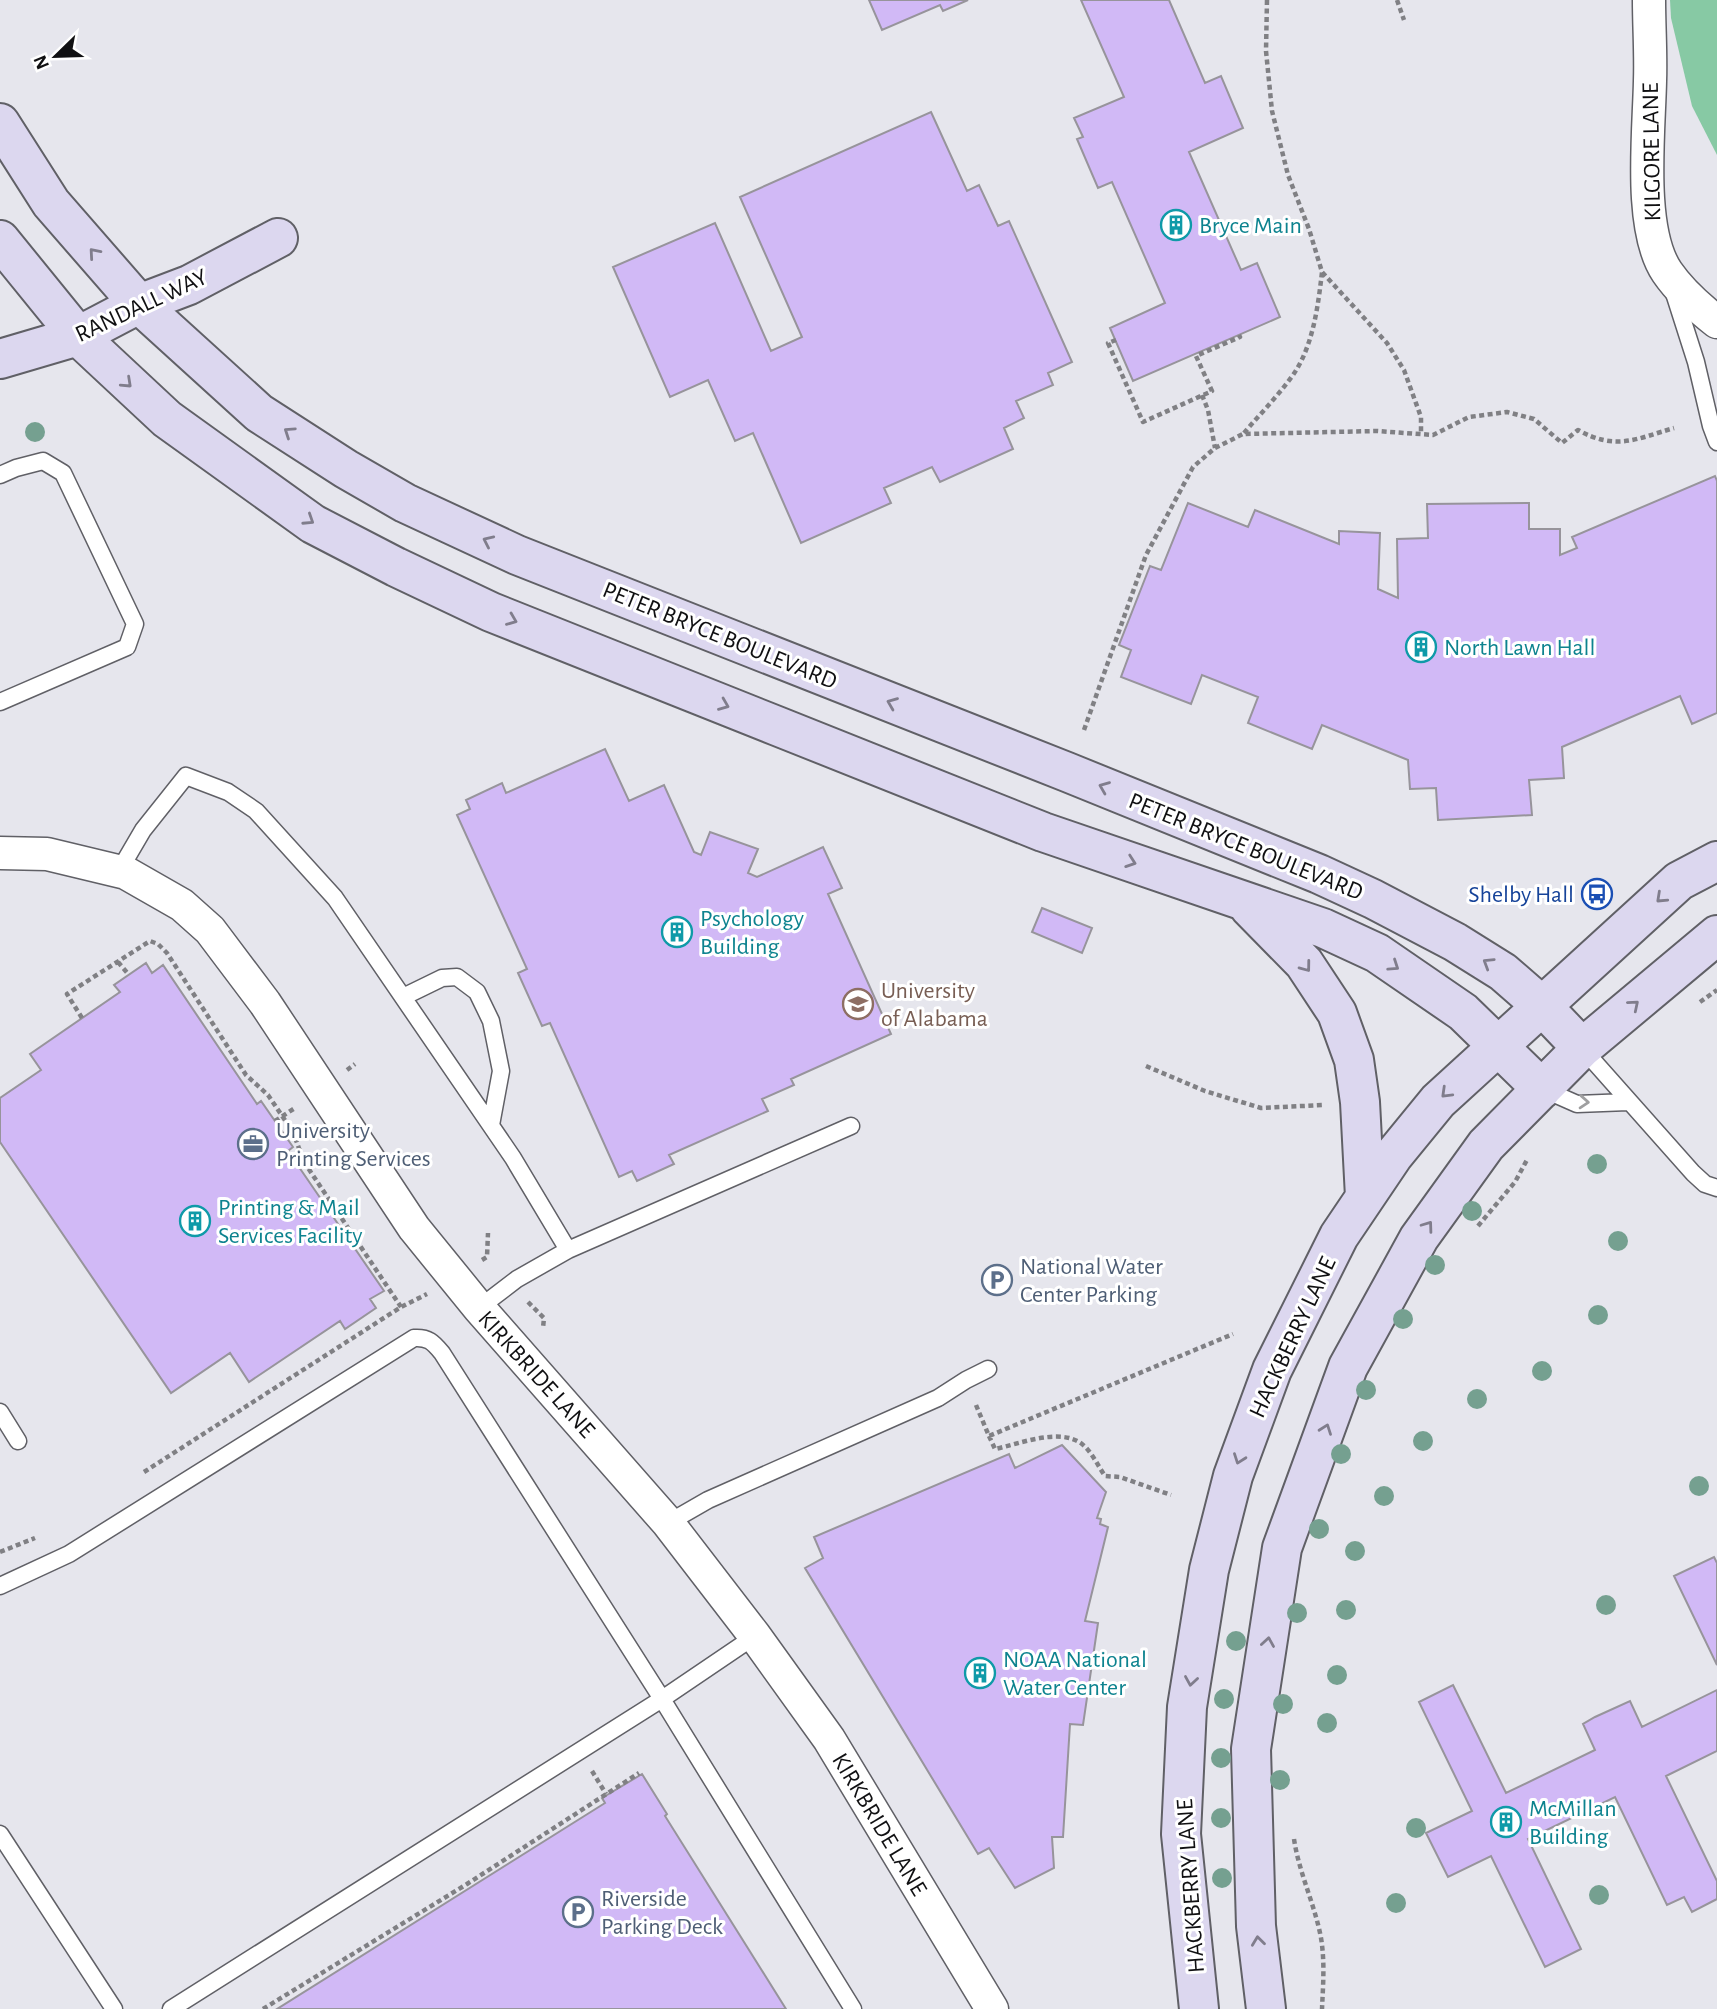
<svg xmlns="http://www.w3.org/2000/svg" width="1717" height="2009" font-family="'Alegreya Sans',sans-serif">
  <style>
    .green { fill: #87c9a4 }
    .building { fill: #d1b9f6; stroke: #97949b; stroke-width: 2 }
    .lines { fill: none; stroke-linecap: round; stroke-linejoin: round }
    .lane-casing { stroke: #606066; stroke-width: 19 }
    .street-casing { stroke: #606066; stroke-width: 35 }
    .secondary-casing { stroke: #606066; stroke-width: 42 }
    .path { stroke: #808084; stroke-width: 4.5; stroke-dasharray: 5 3.5; stroke-linecap: butt }
    .lane { stroke: #fff; stroke-width: 16 }
    .street { stroke: #fff; stroke-width: 32 }
    .secondary { stroke: #dcd7ef; stroke-width: 38 }
    .tree { fill: #75a090 }
    .oneway { stroke: #807d8c }
    .oneway2 { stroke: #9f9fa0 }
    .labels { text-anchor: middle; stroke-width: 6; stroke-linejoin: round; paint-order: stroke }
    .street-label { font-size: 24px; fill: #101012; stroke: #fff }
    .culture-label { font-size: 24px; fill: #0d838f; stroke: #fff; text-anchor: start }
    .transit-label { font-size: 24px; fill: #164399; stroke: #fff; text-anchor: end }
    .education-label { font-size: 24px; fill: #785e54; stroke: #fff; text-anchor: start }
    .service-label { font-size: 24px; fill: #4e5e75; stroke: #fff; text-anchor: start }
  </style>
  <rect width="100%" height="100%" fill="#e6e6ed"/>
  <path class="green" d="M1670 0H1717V155L1692 106 1671 18Z"/>
  <path class="building" d="M869 0H968L943 11 940 5 882 30Z
    M1081 0H1169L1205 83 1221 76 1243 128 1189 152 1241 270 1257 263 1280 317 1133 381 1110 328 1165 303 1112 182 1098 188 1077 139 1083 137 1074 118 1124 97Z
    M931 112 967 191 979 185 998 226 1009 221 1072 362 1048 373 1053 385 1016 401 1024 418 1004 428 1013 449 940 482 932 467 884 488 891 503 801 543 753 433 735 441 708 380 670 397 613 267 715 223 771 351 802 337 740 197Z
    M1715 476 1717 481V713L1692 724 1680 696 1562 747 1564 778 1529 780 1532 815 1438 820 1436 788 1410 789 1408 760 1322 725 1312 749 1248 723 1258 697 1202 675 1191 704 1121 677 1131 650 1119 645 1150 566 1161 570 1188 503 1248 527 1255 510 1339 544V531L1380 533 1378 589 1398 598 1397 539 1428 538 1427 504 1529 503V529H1560V555L1577 548 1572 537Z
    M605 749 629 801 664 785 694 852 701 855 710 832 758 849 748 873 757 877 823 847 842 888 828 894 891 1034 791 1079 794 1085 762 1099 768 1111 669 1155 674 1164 637 1181 632 1171 619 1177 550 1023 542 1026 518 973 527 969 457 815 470 809 466 800 502 783 506 793Z
    M1042 908 1092 928 1082 953 1032 932Z
    M146 963 152 973 163 965 257 1104 261 1101 293 1147 288 1151 384 1291 370 1299 376 1308 345 1329 340 1321 249 1382 230 1353 171 1393 0 1142V1098L41 1070 30 1054 120 992 114 985Z
    M1062 1445 1106 1492 1097 1518 1101 1519 1100 1524 1108 1527 1085 1621 1098 1623 1083 1725 1070 1724 1063 1837H1052L1054 1868 1015 1888 989 1848 978 1854 805 1568 823 1558 814 1537 1009 1454 1015 1468Z
    M1714 1557 1717 1563V1665L1674 1576Z
    M1453 1685 1506 1793 1595 1750 1583 1724 1595 1717 1630 1701 1642 1727 1717 1690V1751L1666 1776 1717 1881V1899L1692 1912 1684 1897 1667 1905 1615 1797 1528 1839 1581 1949 1545 1967 1491 1856 1448 1877 1426 1833 1472 1811 1419 1702Z
    M642 1774 667 1814 665 1816 786 2009H277L605 1803 602 1798Z"/>
  <g class="lines">
    <g class="lane-casing">
      <path id="lane" d="M1673 290 1696 362 1711 426 1717 442
        M0 475 16 468 43 461 63 473 135 624 127 647 0 702
        M119 871 143 830 186 776 228 792 256 811 335 898 513 1158 568 1250
        M403 997 442 978 457 977 477 992 491 1021 501 1071 491 1125
        M1582 1048 1693 1173 1705 1184 1717 1188
        M1543 1089 1577 1104 1628 1102
        M479 1308 517 1279 568 1250 851 1126
        M0 1412 18 1441
        M668 1523 708 1500 938 1398 966 1380 988 1369
        M0 1586 69 1554 414 1338C428 1337 433 1342 442 1353L662 1699 853 2009
        M0 1834 114 2009
        M171 2009 662 1699 755 1636"/>
    </g>
    <g class="street-casing">
      <path id="street" d="M1649 0C1649 27 1651 54 1650 81 1649 133 1638 229 1667 272 1680 291 1699 308 1717 322
        M0 853 47 854 126 873 182 905 210 930 265 1003 414 1228 479 1308 668 1523 755 1636 829 1739 992 2009"/>
    </g>
    <g class="secondary-casing">
      <path id="secondary" d="M0 123 51 203 139 304 259 413 346 469 405 503 517 555 1067 772 1319 874 1373 899 1455 942 1503 972 1541 1005 1582 1048
        M0 240 78 336 167 419 313 524 396 567 491 612 777 726 1043 832 1323 928 1377 953 1463 1012 1542 1089
        M0 359 78 336 139 304 189 285 278 238
        M1249 907 1304 963 1337 1013 1354 1060 1360 1102 1365 1197
        M1199 2009 1181 1834 1187 1707 1209 1570 1233 1476 1272 1370 1339 1236 1393 1156 1438 1101 1679 881 1717 861
        M1266 2009 1256 1926 1251 1749 1282 1548 1348 1367 1419 1238 1486 1145 1582 1048 1717 935"/>
    </g>
    <path class="path" d="M1267 0 1266 51 1272 111 1288 175 1309 229 1322 272 1387 343 1404 370 1421 417V434
      M1397 0 1404 20
      M1116 340 1108 343 1143 422 1212 391 1196 356 1240 337 1239 335
      M1202 395 1208 410 1215 448
      M1244 433C1260 414 1278 396 1293 375 1313 346 1318 307 1322 272
      M1084 730 1146 555 1193 467 1215 448 1243 434 1377 431 1433 435 1469 417 1507 412 1534 419 1562 443 1578 430C1616 451 1636 439 1674 428
      M118 962 129 975
      M1700 1002 1717 990
      M82 1018 67 994 150 941 158 944 167 953 246 1075 268 1095 293 1132 304 1162 401 1307
      M1146 1066 1205 1091 1261 1108 1323 1105
      M347 1070 355 1064
      M275 1121 295 1108
      M1478 1226 1515 1182 1528 1158
      M482 1260 487 1257 488 1233
      M528 1302 544 1318 543 1328
      M976 1405 989 1436 1233 1334
      M989 1436 995 1449C1019 1444 1060 1427 1082 1444 1092 1452 1098 1466 1105 1476L1120 1477 1171 1495
      M144 1472 401 1307 427 1294
      M0 1552 35 1538
      M592 1771 606 1794
      M1294 1839C1299 1873 1315 1905 1321 1938 1325 1962 1323 1986 1322 2009
      M263 2009 467 1884 639 1773"/>
    <use href="#lane" class="lane"/>
    <use href="#street" class="street"/>
    <use href="#secondary" class="secondary"/>
  </g>
  <g class="tree">
    <circle cx="35" cy="432" r="10"/>
    <circle cx="1597" cy="1164" r="10"/>
    <circle cx="1472" cy="1211" r="10"/>
    <circle cx="1618" cy="1241" r="10"/>
    <circle cx="1435" cy="1265" r="10"/>
    <circle cx="1598" cy="1315" r="10"/>
    <circle cx="1403" cy="1319" r="10"/>
    <circle cx="1542" cy="1371" r="10"/>
    <circle cx="1366" cy="1390" r="10"/>
    <circle cx="1477" cy="1399" r="10"/>
    <circle cx="1423" cy="1441" r="10"/>
    <circle cx="1341" cy="1454" r="10"/>
    <circle cx="1699" cy="1486" r="10"/>
    <circle cx="1384" cy="1496" r="10"/>
    <circle cx="1319" cy="1529" r="10"/>
    <circle cx="1355" cy="1551" r="10"/>
    <circle cx="1606" cy="1605" r="10"/>
    <circle cx="1346" cy="1610" r="10"/>
    <circle cx="1297" cy="1613" r="10"/>
    <circle cx="1236" cy="1641" r="10"/>
    <circle cx="1337" cy="1675" r="10"/>
    <circle cx="1224" cy="1699" r="10"/>
    <circle cx="1283" cy="1704" r="10"/>
    <circle cx="1327" cy="1723" r="10"/>
    <circle cx="1221" cy="1758" r="10"/>
    <circle cx="1280" cy="1780" r="10"/>
    <circle cx="1221" cy="1818" r="10"/>
    <circle cx="1416" cy="1828" r="10"/>
    <circle cx="1222" cy="1878" r="10"/>
    <circle cx="1599" cy="1895" r="10"/>
    <circle cx="1396" cy="1903" r="10"/>
  </g>
  <defs><path id="oneway-chevron" d="M-2-3.5L2.5 0L-2 3.5" fill="none" stroke-width="1.6" stroke-linecap="round" stroke-linejoin="round" transform="scale(1.75)"/></defs>
  <g class="oneway">
    <use href="#oneway-chevron" transform="translate(94 253) rotate(-131)"/>
    <use href="#oneway-chevron" transform="translate(127 383) rotate(43)"/>
    <use href="#oneway-chevron" transform="translate(289 432) rotate(-146)"/>
    <use href="#oneway-chevron" transform="translate(309 520) rotate(33)"/>
    <use href="#oneway-chevron" transform="translate(488 541) rotate(-155)"/>
    <use href="#oneway-chevron" transform="translate(512 620) rotate(22)"/>
    <use href="#oneway-chevron" transform="translate(892 703) rotate(-158)"/>
    <use href="#oneway-chevron" transform="translate(724 705) rotate(22)"/>
    <use href="#oneway-chevron" transform="translate(1104 787) rotate(-158)"/>
    <use href="#oneway-chevron" transform="translate(1131 862) rotate(19)"/>
    <use href="#oneway-chevron" transform="translate(1661 898) rotate(137)"/>
    <use href="#oneway-chevron" transform="translate(1488 963) rotate(-148)"/>
    <use href="#oneway-chevron" transform="translate(1394 966) rotate(34)"/>
    <use href="#oneway-chevron" transform="translate(1306 967) rotate(53)"/>
    <use href="#oneway-chevron" transform="translate(1634 1005) rotate(-40)"/>
    <use href="#oneway-chevron" transform="translate(1446 1093) rotate(136)"/>
    <use href="#oneway-chevron" transform="translate(1428 1226) rotate(-54)"/>
    <use href="#oneway-chevron" transform="translate(1326 1429) rotate(-70)"/>
    <use href="#oneway-chevron" transform="translate(1239 1459) rotate(110)"/>
    <use href="#oneway-chevron" transform="translate(1268 1642) rotate(-81)"/>
    <use href="#oneway-chevron" transform="translate(1191 1681) rotate(99)"/>
    <use href="#oneway-chevron" transform="translate(1258 1941) rotate(-97)"/>
  </g>
  <use class="oneway2" href="#oneway-chevron" transform="translate(1584 1102) rotate(4)"/>
  <defs>
    <g id="building-ring" transform="scale(1.575)"><circle r="9.5" fill="#fff" stroke="#0f9aa8" stroke-width="1.5"/><path d="M-4-6H4V6H1V3H-1V6H-4ZM-2.5-4.3h1.7v1.8h-1.7ZM.8-4.3h1.7v1.8H.8ZM-2.5-1h1.7V.8h-1.7ZM.8-1h1.7V.8H.8Z" fill="#0f9aa8"/></g>
    <g id="bus-ring" transform="scale(1.575)"><circle r="9.5" fill="#fff" stroke="#1a4fb4" stroke-width="1.5"/><path d="M-5-6H5V4H4V6H2V4H-2V6H-4V4H-5ZM-3.5-4V0h7V-4ZM-3.5 1.2v1.5H-2V1.2ZM2 1.2v1.5H3.5V1.2Z" fill="#1a4fb4"/></g>
    <g id="university-ring" transform="scale(1.575)"><circle r="9.5" fill="#fff" stroke="#8d6e63" stroke-width="1.5"/><path d="M0-5L7-2L0 1L-7-2ZM-4 1L0 2.5L4 1V4Q0 6-4 4Z" fill="#8d6e63"/></g>
    <g id="office-ring" transform="scale(1.575)"><circle r="9.5" fill="#fff" stroke="#5c6f8a" stroke-width="1.5"/><path d="M-6-3h4V-5.5h4V-3h4V5H-6ZM-1-4.5V-3h2v-1.5ZM-6 0V1H6V0Z" fill="#5c6f8a"/></g>
    <g id="parking-ring" transform="scale(1.575)"><circle r="9.5" fill="#fff" stroke="#5c6f8a" stroke-width="1.5"/><path d="M-3.5-5.5H1a3.5 3.5 0 0 1 0 7H-1V5.5H-3.5ZM-1-3.4V-.6H.8a1.4 1.4 0 0 0 0-2.8Z" fill="#5c6f8a"/></g>
  </defs>
  <g fill-rule="evenodd">
    <use href="#building-ring" x="1176" y="225"/>
    <use href="#building-ring" x="1421" y="647"/>
    <use href="#bus-ring" x="1597" y="894"/>
    <use href="#building-ring" x="677" y="932"/>
    <use href="#university-ring" x="858" y="1004"/>
    <use href="#office-ring" x="253" y="1144"/>
    <use href="#building-ring" x="195" y="1221"/>
    <use href="#parking-ring" x="997" y="1280"/>
    <use href="#building-ring" x="980" y="1673"/>
    <use href="#building-ring" x="1506" y="1822"/>
    <use href="#parking-ring" x="578" y="1912"/>
  </g>
  <g class="labels">
    <g class="street-label">
      <text transform="translate(1651 152) rotate(-91)" y="8">KILGORE LANE</text>
      <text transform="translate(141 305) rotate(-25)" y="8">RANDALL WAY</text>
      <text transform="translate(720 635) rotate(22)" y="8">PETER BRYCE BOULEVARD</text>
      <text transform="translate(1246 846) rotate(22)" y="8">PETER BRYCE BOULEVARD</text>
      <text transform="translate(1292 1337) rotate(-65)" y="8">HACKBERRY LANE</text>
      <text transform="translate(537 1374) rotate(48)" y="8">KIRKBRIDE LANE</text>
      <text transform="translate(880 1824) rotate(59)" y="8">KIRKBRIDE LANE</text>
      <text transform="translate(1190 1886) rotate(-94)" y="8">HACKBERRY LANE</text>
    </g>
    <g class="culture-label">
      <text x="1199" y="233">Bryce Main</text>
      <text x="1444" y="655">North Lawn Hall</text>
      <text x="700" y="926">Psychology<tspan x="700" dy="28">Building</tspan></text>
      <text x="218" y="1215">Printing &amp; Mail<tspan x="218" dy="28">Services Facility</tspan></text>
      <text x="1003" y="1667">NOAA National<tspan x="1003" dy="28">Water Center</tspan></text>
      <text x="1529" y="1816">McMillan<tspan x="1529" dy="28">Building</tspan></text>
    </g>
    <g class="transit-label">
      <text x="1574" y="902">Shelby Hall</text>
    </g>
    <g class="education-label">
      <text x="881" y="998">University<tspan x="881" dy="28">of Alabama</tspan></text>
    </g>
    <g class="service-label">
      <text x="276" y="1138">University<tspan x="276" dy="28">Printing Services</tspan></text>
      <text x="1020" y="1274">National Water<tspan x="1020" dy="28">Center Parking</tspan></text>
      <text x="601" y="1906">Riverside<tspan x="601" dy="28">Parking Deck</tspan></text>
    </g>
  </g>
  <g transform="translate(56 56) rotate(247)" stroke="#ffffff" stroke-width="5" paint-order="stroke">
  <path d="M0-5L12 26L0 18L-12 26Z" fill="#101012"/>
  <text y="-10" font-size="19" font-weight="bold" text-anchor="middle" fill="#101012">N</text>
  </g>
</svg>
